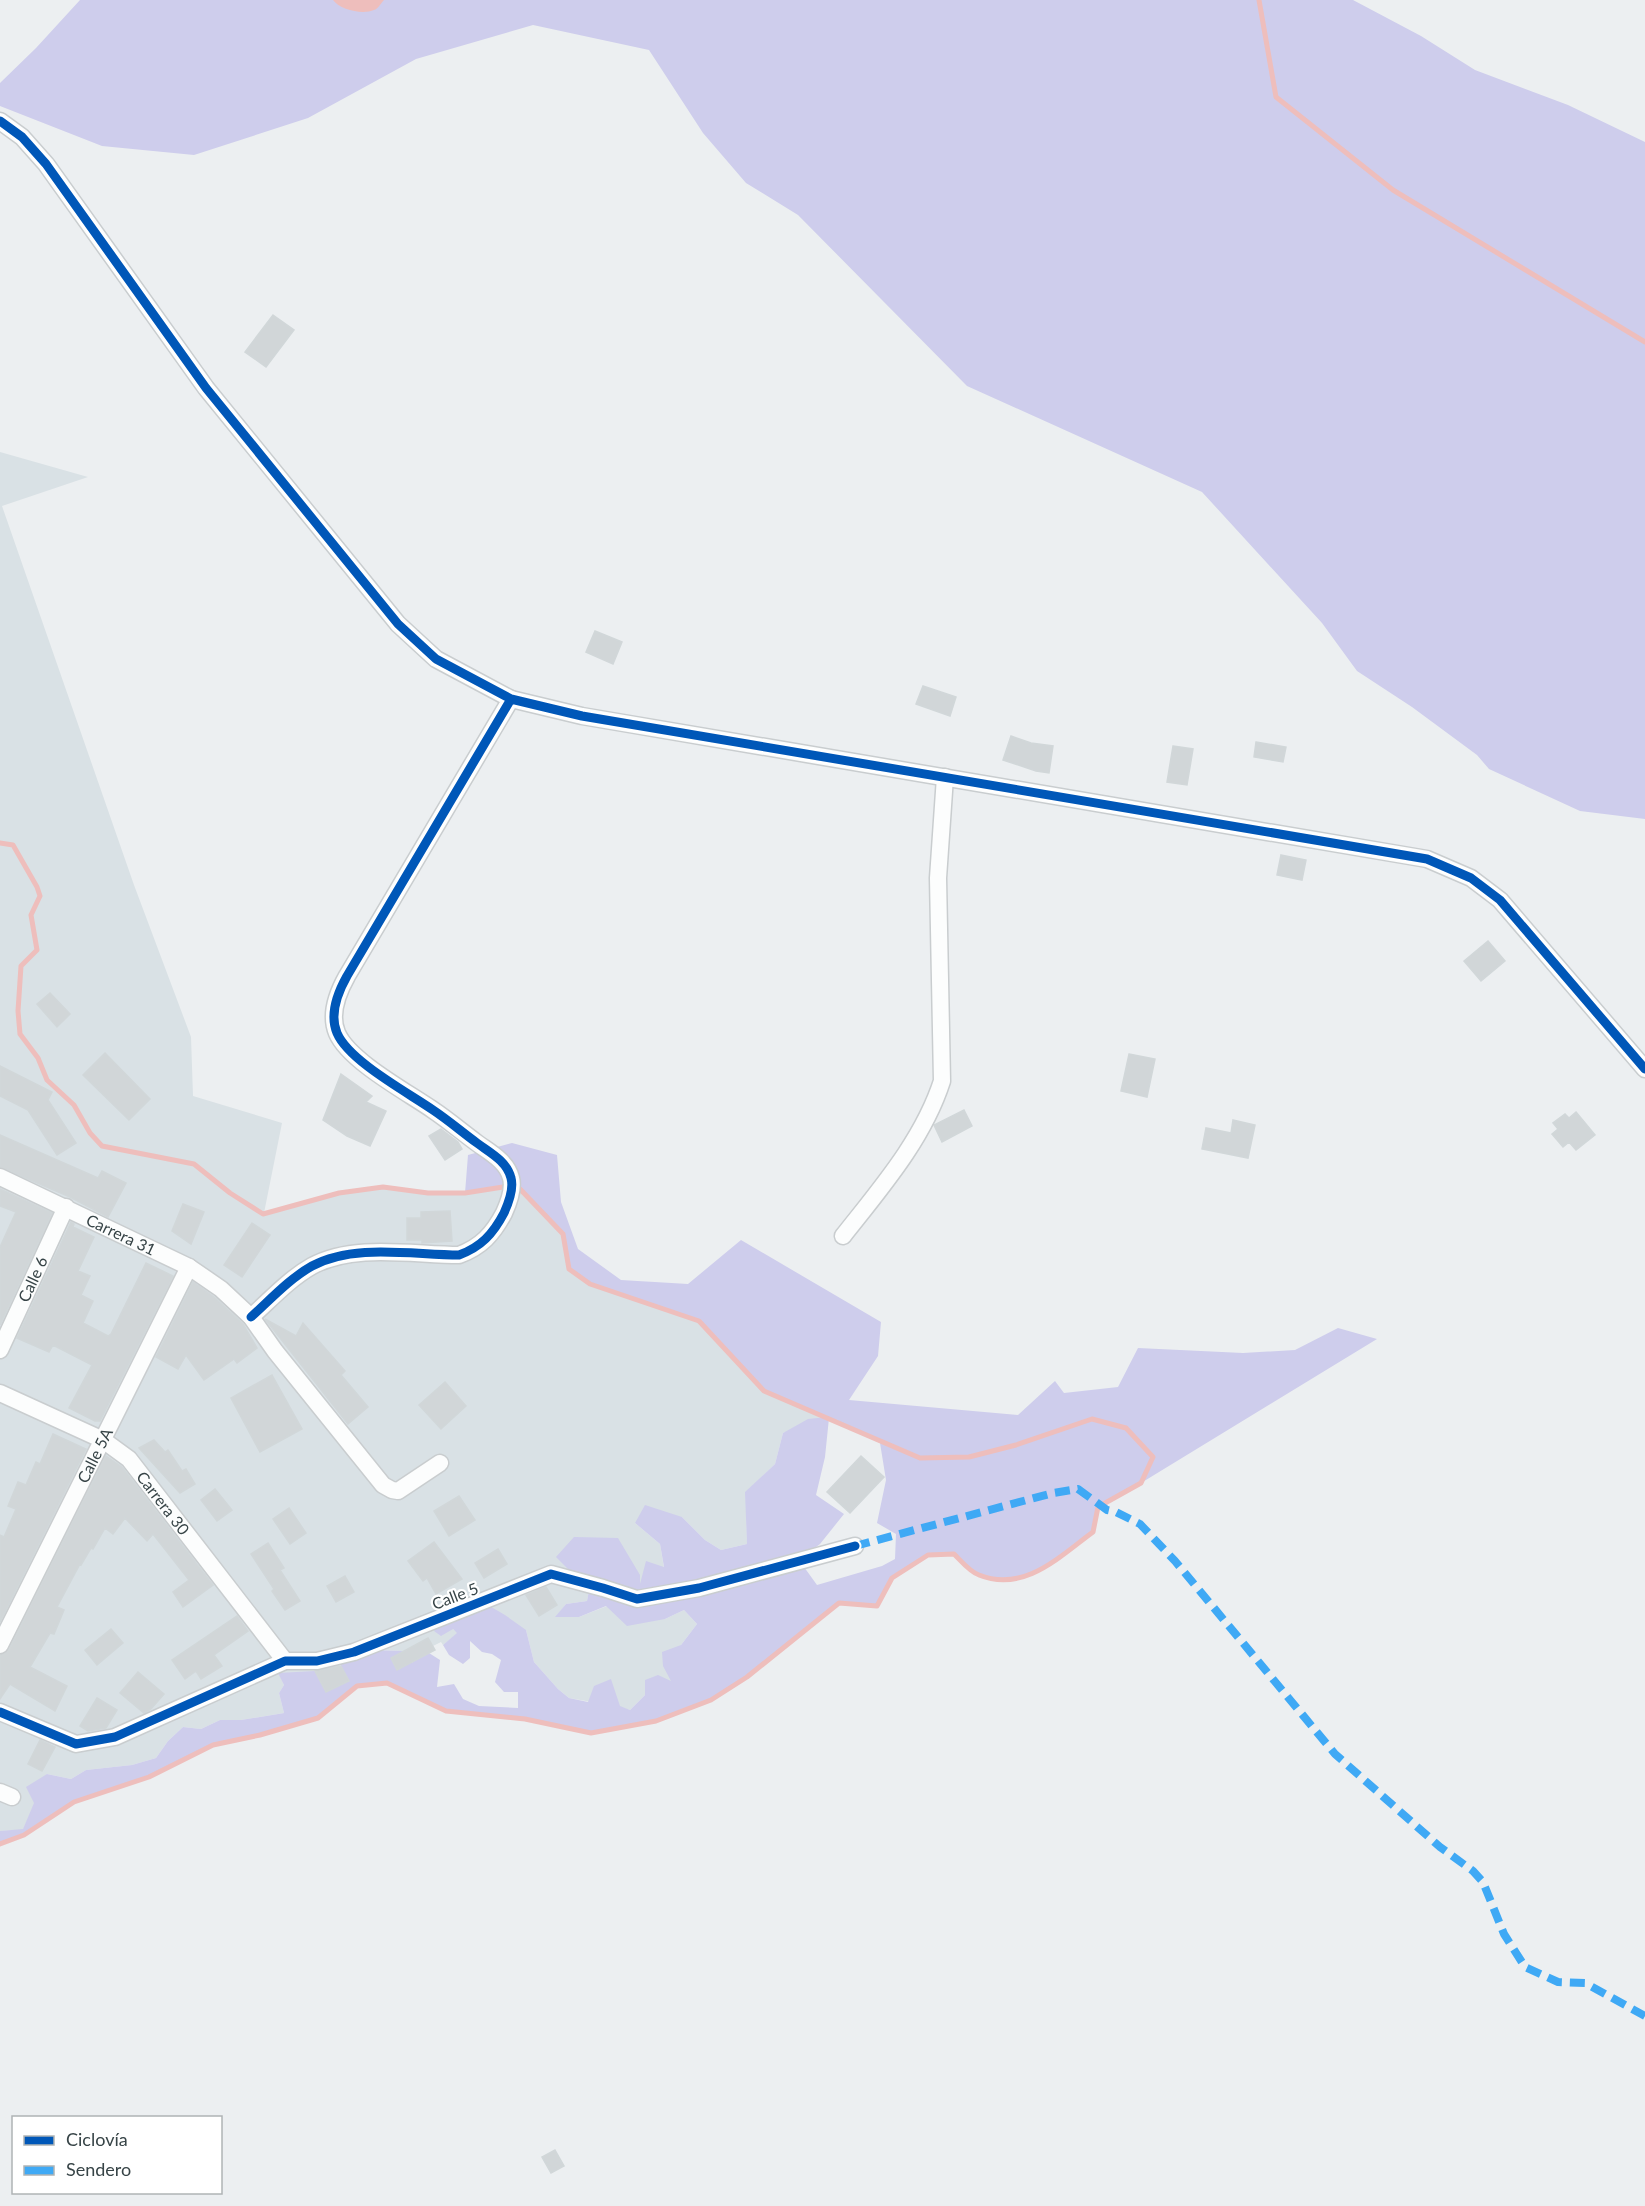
<svg xmlns="http://www.w3.org/2000/svg" width="1645" height="2206" font-family="Lato,sans-serif">
  <style>
    .residential { fill: #d9e1e5 }
    .green { fill: #cecdec; fill-rule: evenodd }
    .water { fill: #eebebc }
    .lines { fill: none; stroke-linecap: round; stroke-linejoin: round }
    .stream { stroke: #eebebc; stroke-width: 5 }
    .building { fill: #d1d6d8; stroke: #d1d7d9; stroke-width: 1.5 }
    .street-casing { stroke: #c9cdcf; stroke-width: 19 }
    .street { stroke: #fcfdfd; stroke-width: 16 }
    .quiet { stroke: #3fa9f5; stroke-width: 8; stroke-dasharray: 15 8; stroke-linecap: butt }
    .cycleway-casing { stroke: #fff; stroke-width: 13 }
    .cycleway { stroke: #0057b8; stroke-width: 9 }
    .labels { text-anchor: middle; stroke-width: 4.5; stroke-linejoin: round; paint-order: stroke }
    .street-label { font-size: 16px; fill: #374447; stroke: #fff }
  </style>
  <rect width="100%" height="100%" fill="#eceff1"/>
  <path class="residential" d="M0 452 88 477 2 506 134 885 191 1037 193 1096 282 1123 264 1213 339 1193 383 1187 428 1193H465L503 1187 520 1189 563 1234 569 1269 590 1284 699 1321 764 1391 829 1418 783 1433 775 1464 746 1492 747 1544 721 1550 705 1540 682 1517 635 1523 660 1544 664 1568 639 1589 590 1585 587 1601 566 1604 556 1617H579L607 1606 665 1619 684 1610 697 1624 681 1645 672 1682 645 1695 630 1710 620 1707 569 1698 558 1689 534 1662 526 1630 453 1629 458 1633 443 1645 441 1642 433 1646 428 1638 404 1651 370 1650 340 1665 349 1681 326 1692 279 1674 284 1685 279 1693 284 1713 241 1720H220L201 1729 183 1727 168 1741 156 1758 132 1765 86 1770 71 1779 47 1774 23 1830 0 1831Z"/>
  <path class="green" d="M80 0H1353L1421 36 1475 70 1568 105 1645 142V819L1580 811 1489 769 1477 755 1412 707 1357 671 1322 623 1202 492 967 386 798 215 746 183 703 133 649 50 533 25 416 59 308 118 194 155 102 146 0 106V83L36 48Z
    M512 1143 557 1155 561 1202 578 1249 621 1280 688 1284 741 1240 881 1322 878 1356 849 1400 1018 1415 1055 1381 1064 1393 1118 1387 1138 1348 1243 1353 1295 1350 1338 1328 1377 1339 1141 1483 1098 1507 1093 1532C1059 1557 1024 1593 979 1575 970 1572 961 1561 954 1554L928 1555 892 1578 877 1606 839 1603 747 1677 711 1700 656 1721 591 1733 525 1719 446 1711 387 1683 357 1686 318 1718 260 1735 213 1745 149 1777 74 1802 24 1835 0 1844V1831L23 1829 34 1803 26 1787 47 1774 71 1779 86 1770 132 1765 156 1758 168 1741 183 1727 201 1729 220 1720H241L284 1713 279 1693 284 1685 278 1673 315 1671 326 1692 348 1681 340 1664 370 1650 404 1651 411 1663 429 1653 440 1660 437 1687 454 1684 463 1699 479 1706 518 1708V1692H504L495 1682 501 1660 492 1654 482 1652 470 1641V1658L463 1664 449 1655 443 1645 457 1633 453 1629 441 1636 434 1631 438 1624 486 1604 505 1615 526 1630 534 1662 558 1689 569 1698 588 1702 594 1686 611 1679 620 1706 630 1710 645 1695V1680L658 1675 671 1681 663 1666 662 1652 681 1645 697 1624 684 1610 665 1619 627 1626 606 1606 579 1617H555L566 1604 587 1601 590 1585 571 1572 556 1557 574 1537 618 1538 640 1575V1584L646 1561 664 1567 660 1544 635 1523 645 1505 682 1517 705 1540 721 1550 747 1544 745 1492 775 1464 783 1433 808 1419 827 1417 764 1391 699 1321 590 1284 569 1269 563 1234 520 1190 503 1187 465 1193 468 1155ZM829 1418 880 1443 886 1480 877 1523 896 1534 895 1559 882 1566 817 1585 799 1560 820 1544 844 1514 816 1495 825 1457Z"/>
  <path class="water" d="M333 0H384C381 3 378 9 374 10 363 15 340 10 333 0Z"/>
  <g class="lines">
    <path class="stream" d="M1259 0 1276 97 1393 190 1645 342
      M0 843 13 845 37 887 40 896 31 915 37 950 21 966 18 1011 20 1034 38 1058 47 1080 74 1105 90 1133 102 1146 194 1164 230 1193 263 1214 339 1193 383 1187 428 1193H465L503 1187
      M0 1844 24 1835 74 1802 149 1777 213 1745 260 1735 318 1718 357 1686 387 1683 446 1711 525 1719 591 1733 656 1721 711 1700 747 1677 839 1603 877 1606 892 1578 928 1555 954 1554C961 1561 970 1572 979 1575 1024 1593 1059 1557 1093 1532L1098 1507 1141 1483 1153 1457 1126 1428 1092 1419 1016 1445 969 1457 920 1458 764 1391 699 1321 590 1284 569 1269 563 1234 520 1189"/>
  </g>
  <path class="building" d="M273 315 294 330 266 367 245 352Z
    M595 631 622 642 613 664 586 652Z
    M923 686 956 697 950 716 916 704Z
    M1011 736 1031 743 1053 746 1049 773 1036 771 1003 760Z
    M1256 742 1286 747 1283 762 1254 757Z
    M1173 746 1193 749 1187 785 1167 782Z
    M1281 855 1306 860 1302 880 1277 875Z
    M1488 941 1505 961 1481 981 1464 961Z
    M50 993 70 1014 57 1027 37 1004Z
    M105 1053 150 1099 129 1120 83 1075Z
    M1129 1054 1155 1059 1147 1097 1121 1091Z
    M0 1066 52 1092 48 1100 76 1143 57 1155 28 1110 0 1096Z
    M341 1074 372 1096 366 1102 386 1111 370 1146 347 1136 323 1120Z
    M964 1110 972 1126 942 1142 934 1125Z
    M1576 1112 1595 1135 1576 1150 1569 1142 1563 1147 1552 1134 1558 1129 1553 1123 1565 1114 1569 1118Z
    M1233 1120 1255 1125 1248 1158 1202 1149 1206 1128 1231 1133Z
    M441 1129 458 1142 462 1149 445 1160 429 1136Z
    M0 1135 98 1178 102 1171 126 1183 108 1217 70 1197 0 1167Z
    M0 1189 52 1213 0 1325V1247L16 1212 0 1206Z
    M183 1204 204 1212 191 1244 172 1231Z
    M450 1211 452 1241 422 1243V1240H407V1218H421V1212Z
    M71 1222 74 1224 73 1227 94 1237 78 1271 90 1276 81 1295 93 1301 83 1323 108 1336 111 1334 146 1263 173 1276 100 1421H95L69 1408 92 1365 53 1345 49 1352 17 1338Z
    M252 1223 270 1235 242 1277 224 1265Z
    M193 1282 214 1297 243 1324 257 1348 237 1363 234 1359 204 1380 186 1355 178 1369 156 1357Z
    M265 1319 296 1336 303 1323 345 1371 341 1375 368 1407 348 1424Z
    M272 1375 302 1429 260 1452 231 1398Z
    M445 1382 466 1406 441 1429 419 1405Z
    M53 1434 86 1449 0 1622V1535L4 1537 16 1509 8 1506 18 1482 26 1485 36 1462 40 1464Z
    M154 1440 165 1452 168 1450 182 1471 186 1469 195 1484 180 1493 139 1448Z
    M106 1456 122 1467 213 1585 183 1607 173 1592 189 1580 153 1534 147 1541 125 1518 113 1534 105 1528 93 1549 91 1548 81 1565 80 1564 57 1607 64 1610 54 1634 50 1633 30 1667 67 1686 55 1711 10 1684 0 1699V1655L9 1650Z
    M861 1456 884 1477 850 1513 827 1492Z
    M215 1489 232 1510 217 1521 201 1500Z
    M459 1496 475 1520 449 1536 434 1511Z
    M289 1508 306 1533 290 1544 273 1519Z
    M434 1542 462 1579 436 1594 427 1578 423 1581 408 1561Z
    M268 1543 284 1568 280 1570 300 1601 285 1610 272 1591 274 1589 251 1554Z
    M498 1549 507 1564 484 1578 475 1563Z
    M345 1576 354 1592 336 1602 327 1586Z
    M546 1587 557 1605 539 1616 526 1595Z
    M237 1616 248 1631 214 1655 222 1666 201 1679 196 1671 185 1679 172 1660Z
    M111 1629 123 1643 97 1665 85 1650Z
    M428 1638 435 1650 397 1670 391 1658Z
    M341 1666 349 1681 326 1692 315 1671Z
    M138 1672 164 1694 151 1709 144 1713 120 1693Z
    M97 1698 117 1710 106 1728 88 1731 80 1726Z
    M40 1740 55 1747 42 1771 28 1764Z
    M555 2150 564 2166 551 2173 542 2157Z"/>
  <g class="lines">
    <g class="street-casing">
      <g id="street">
        <path d="M0 121 22 137 46 164 206 388 398 624 436 659 511 699 582 716 1427 859 1471 878 1500 900 1645 1069"/>
        <path id="s1" d="M0 1177 189 1267 221 1289 251 1317 275 1351 383 1485 392 1490 398 1491 440 1463"/>
        <path d="M843 1236C880 1189 923 1140 942 1081L938 878 945 777"/>
        <path d="M251 1317C270 1300 289 1279 312 1266 354 1243 413 1255 459 1255 481 1247 493 1234 504 1213 509 1202 514 1189 511 1178 507 1161 489 1152 477 1143 462 1132 448 1120 433 1110 407 1092 349 1061 337 1033 329 1014 338 992 347 976L511 699"/>
        <path id="s2" d="M0 1350 66 1207"/>
        <path id="s3" d="M0 1393 103 1440 129 1459 285 1661"/>
        <path id="s4" d="M0 1645 189 1267"/>
        <path d="M0 1712 76 1744 115 1737 285 1661H317L354 1652 551 1574 603 1588 637 1599 699 1588 855 1546"/>
        <path d="M0 1792 12 1797"/>
      </g>
    </g>
    <use href="#street" class="street"/>
    <path class="quiet" d="M855 1546 1053 1493 1078 1489 1107 1510 1116 1512 1140 1524 1175 1561 1335 1754 1440 1847 1473 1871 1483 1882 1504 1934 1525 1967 1558 1982 1585 1983 1645 2016"/>
    <g class="cycleway-casing">
      <path id="cycleway" d="M0 121 22 137 46 164 206 388 398 624 436 659 511 699 582 716 1427 859 1471 878 1500 900 1645 1069
        M251 1317C270 1300 289 1279 312 1266 354 1243 413 1255 459 1255 481 1247 493 1234 504 1213 509 1202 514 1189 511 1178 507 1161 489 1152 477 1143 462 1132 448 1120 433 1110 407 1092 349 1061 337 1033 329 1014 338 992 347 976L511 699
        M0 1712 76 1744 115 1737 285 1661H317L354 1652 551 1574 603 1588 637 1599 699 1588 855 1546"/>
    </g>
    <use href="#cycleway" class="cycleway"/>
  </g>
  <g class="labels">
    <g class="street-label">
      <text dy="6" stroke="none"><textPath href="#s1" startOffset="134">Carrera 31</textPath></text>
      <text dy="6" stroke="none"><textPath href="#s2" startOffset="78">Calle 6</textPath></text>
      <text dy="6" stroke="none"><textPath href="#s4" startOffset="212">Calle 5A</textPath></text>
      <text dy="6" stroke="none"><textPath href="#s3" startOffset="201">Carrera 30</textPath></text>
      <text transform="translate(455 1596) rotate(-21)" y="6">Calle 5</text>
    </g>
  </g>
  <rect x="12" y="2116" width="210" height="78" fill="#ffffff" stroke="#afb4b5" stroke-width="1.5"/>
  <rect x="24" y="2136" width="30" height="9" fill="#0057b8" stroke="#afb4b5" stroke-width="1.5"/>
  <text x="66" y="2146" font-size="18" fill="#374447">Ciclovía</text>
  <rect x="24" y="2166" width="30" height="9" fill="#3fa9f5" stroke="#afb4b5" stroke-width="1.5"/>
  <text x="66" y="2176" font-size="18" fill="#374447">Sendero</text>
</svg>
